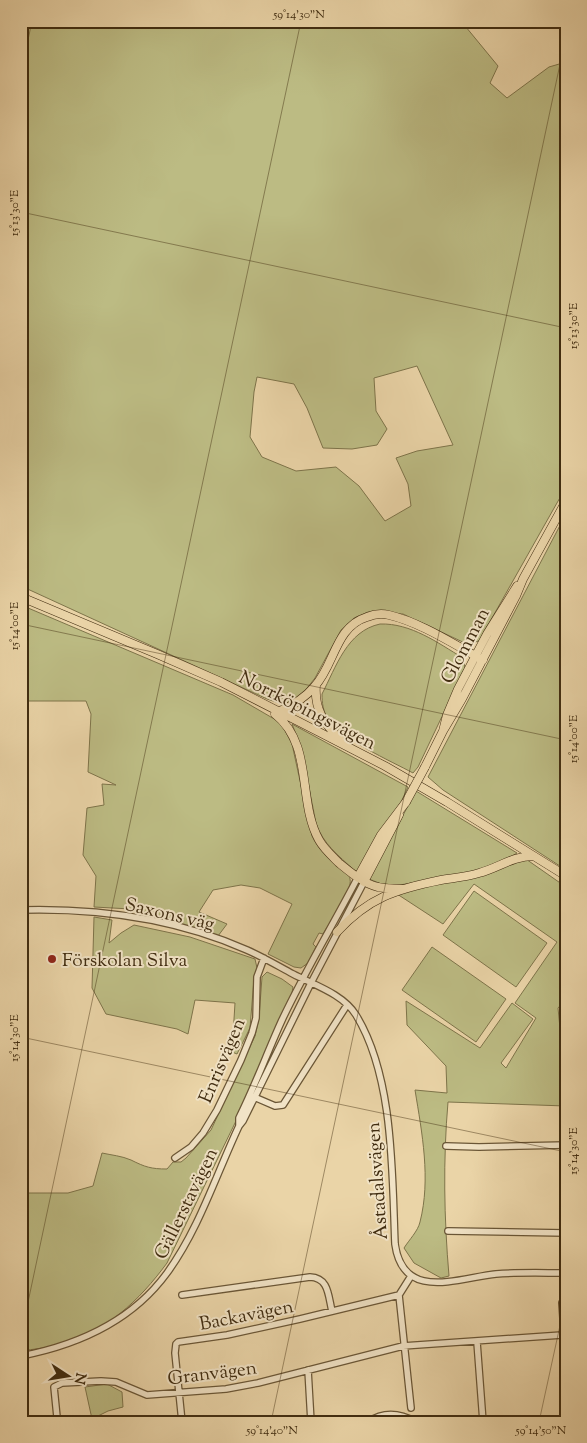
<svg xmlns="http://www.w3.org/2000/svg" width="587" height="1443" font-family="'Sorts Mill Goudy',serif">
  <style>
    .green { fill: #bcbb83; stroke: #7e744a; fill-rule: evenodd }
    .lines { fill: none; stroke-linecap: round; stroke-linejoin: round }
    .minor-casing { stroke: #6a5636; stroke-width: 8 }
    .major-casing { stroke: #402c10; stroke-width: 9 }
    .minor { stroke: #f1e3c6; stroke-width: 5.5 }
    .major { stroke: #ead4a7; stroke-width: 8 }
    .major-bridge-casing { stroke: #402c10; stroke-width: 9; stroke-linecap: butt }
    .major-bridge { stroke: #ead4a7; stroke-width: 8 }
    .ticks { fill: none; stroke: #402c10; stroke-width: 1; stroke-opacity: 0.45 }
    .poi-dot { fill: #8f2418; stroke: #f1e3c6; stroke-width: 2 }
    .labels { text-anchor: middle; stroke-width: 4; stroke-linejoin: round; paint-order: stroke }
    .street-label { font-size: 19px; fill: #402c10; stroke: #f1e3c6 }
    .poi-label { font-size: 19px; fill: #402c10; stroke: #f1e3c6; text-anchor: start }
    .neatline { fill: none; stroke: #402c10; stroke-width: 2 }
    .ticks-label { font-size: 12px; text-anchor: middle; fill: #402c10 }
  </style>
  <rect width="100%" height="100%" fill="#ead4a7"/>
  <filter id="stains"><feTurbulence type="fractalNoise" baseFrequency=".004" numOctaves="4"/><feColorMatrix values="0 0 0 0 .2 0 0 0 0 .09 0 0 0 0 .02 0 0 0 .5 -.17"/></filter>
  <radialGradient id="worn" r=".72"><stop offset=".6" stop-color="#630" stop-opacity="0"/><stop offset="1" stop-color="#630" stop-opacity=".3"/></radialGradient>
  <path class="green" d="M21 21H461L498 66 490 83 507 98 549 67 566 62V487L479 641 467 644 403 614 368 612 354 618 341 630 315 678 300 697 285 705 267 699 21 586ZM417 366 453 445 417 451 396 458 408 484 411 506 385 521 359 486 336 467 296 471 262 457 250 437 254 392 257 377 294 384 307 408 323 448 352 449 377 445 387 429 376 411 374 378Z
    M566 514V870L443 790 428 777Z
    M21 605 233 695 276 720 283 727 292 744 312 836C318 849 328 859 340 868 343 871 350 874 350 879 353 891 329 923 323 934L319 933 313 944 316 947 308 963 301 968 294 967 268 954 292 904 260 888 241 885 213 890 199 912 227 924 218 936 139 914 131 909 94 907 96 876 83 855 87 808 104 805 102 784 116 785 88 772 91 714 86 701H21Z
    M380 624C411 623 438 643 463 658L465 668 418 767 413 773C391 761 340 739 327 717 323 710 322 703 322 694 336 667 347 631 380 624Z
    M292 724 408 787 401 802 375 839 358 872 354 870C338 855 323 844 316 823L301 747Z
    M416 791 517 853 499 864 477 871 400 885H384L369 879Z
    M523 857 566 887V999L558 1008 561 1038 566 1044V1106L448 1102C443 1160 444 1218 449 1276L441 1278 414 1263 404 1248C409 1240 418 1231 420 1222 431 1179 422 1133 415 1090L447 1093 446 1066 407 1025 406 1001 480 1048 512 1003 533 1019 501 1063 506 1068 536 1018 515 1003 557 942 474 884 443 924 394 892 488 873Z
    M474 891 547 943 516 987 443 935Z
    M94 917 112 920 109 943 121 933 134 925 190 937 255 959 257 968 254 979 250 1028 237 1054 232 1052 235 1003 195 1000 188 1034 177 1029 106 1014 92 988Z
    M432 947 506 999 476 1042 402 990Z
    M267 972 282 979 293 987 292 993 252 1088 167 1263C139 1301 106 1332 59 1345 47 1348 34 1349 21 1351V1193H68L93 1186 102 1153C111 1155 122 1156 131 1160 145 1167 151 1169 167 1169L173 1162H181L186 1158 211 1130 255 1036 259 1018 262 977Z
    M107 1384 122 1392 123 1407 108 1411 92 1419 85 1387Z"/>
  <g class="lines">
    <g class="minor-casing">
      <path id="minor" d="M21 910C97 908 177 919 247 950 263 957 278 966 293 974 314 985 343 994 356 1015 394 1077 392 1173 395 1244 403 1302 458 1278 496 1274 519 1272 543 1273 566 1273
        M254 1097 275 1106 283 1105 347 1005
        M239 1126V1118C255 1086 267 1053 282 1020 305 971 333 925 358 877
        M446 1146 479 1147 566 1145
        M175 1158 191 1147 203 1133 217 1110 241 1060 252 1033 256 1018 257 977 264 958
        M448 1231 566 1233
        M182 1295 310 1277C329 1278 328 1295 332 1311
        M399 1295 411 1408
        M399 1295 411 1276
        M477 1342 483 1422
        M21 1356C78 1345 132 1321 167 1273 199 1229 216 1175 239 1126L243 1121 311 983 364 882
        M308 1370 311 1422
        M57 1417 54 1387 62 1383 101 1381 116 1382 147 1395 226 1389 258 1383 403 1346 562 1335 564 1333 562 1303
        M182 1422 175 1353 176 1344 178 1342 227 1335 300 1319 399 1295
        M368 1422C384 1411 400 1413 416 1422"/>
    </g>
    <g class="major-casing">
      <path id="major" d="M21 597 157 654 221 682 319 732 385 766 447 802 566 876
        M316 685C314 709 324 724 341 740
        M278 712C292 706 305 698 315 686 335 664 335 627 367 617 374 614 381 613 389 615 422 623 453 644 483 660
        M275 714C314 745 297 801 319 840 324 849 332 856 339 863 350 872 364 884 378 887 386 889 396 888 404 889
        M443 731 462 699 516 596 523 579 566 501
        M425 767 443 731 447 715 458 689 487 634 517 586
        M358 877 381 835 406 802
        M364 882 399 815
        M337 932C368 898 396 889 441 880 453 878 466 877 479 873 498 868 513 856 533 856"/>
    </g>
    <use href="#minor" class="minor"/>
    <use href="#major" class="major"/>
    <g class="major-bridge-casing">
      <path id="major-bridge" d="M406 802 425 767"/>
    </g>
    <use href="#major-bridge" class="major-bridge"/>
  </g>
  <path class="ticks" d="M21 73 32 21M21 212 566 328M21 624 566 740M21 1037 566 1152M21 1335 301 21M271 1422 566 36M539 1422 566 1298"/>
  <circle class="poi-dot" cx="52" cy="959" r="5"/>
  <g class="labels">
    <g class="street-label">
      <text transform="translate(464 645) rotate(-62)" y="7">Glomman</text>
      <text transform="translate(308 709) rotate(27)" y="7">Norrköpingsvägen</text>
      <text transform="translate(170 913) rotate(13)" y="7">Saxons väg</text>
      <text transform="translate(221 1060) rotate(-67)" y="7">Enrisvägen</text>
      <text transform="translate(376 1181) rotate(-94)" y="7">Åstadalsvägen</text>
      <text transform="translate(185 1203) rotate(-64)" y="7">Gällerstavägen</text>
      <text transform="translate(246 1314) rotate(-11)" y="7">Backavägen</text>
      <text transform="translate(212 1372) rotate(-7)" y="7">Granvägen</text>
    </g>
    <g class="poi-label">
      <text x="62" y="966">Förskolan Silva</text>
    </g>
  </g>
  <rect width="587" height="1443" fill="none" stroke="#ead4a7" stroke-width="55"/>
  <g transform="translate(68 1376) rotate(102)" stroke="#f1e3c6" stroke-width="4" paint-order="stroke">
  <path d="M0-4L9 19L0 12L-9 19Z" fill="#402c10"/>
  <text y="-8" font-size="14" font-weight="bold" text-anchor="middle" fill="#402c10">N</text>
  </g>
  <rect x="28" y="28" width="532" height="1388" class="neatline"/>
  <g class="ticks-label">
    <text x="299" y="18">59°14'30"N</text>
    <text transform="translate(14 213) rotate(-90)" y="4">15°13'30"E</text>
    <text transform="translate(573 326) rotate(-90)" y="4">15°13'30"E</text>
    <text transform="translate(14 626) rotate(-90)" y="4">15°14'00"E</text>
    <text transform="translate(573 739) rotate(-90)" y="4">15°14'00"E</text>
    <text transform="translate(14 1038) rotate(-90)" y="4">15°14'30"E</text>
    <text transform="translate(573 1151) rotate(-90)" y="4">15°14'30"E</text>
    <text x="272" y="1434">59°14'40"N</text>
    <text x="541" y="1434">59°14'50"N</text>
  </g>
  <rect width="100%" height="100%" filter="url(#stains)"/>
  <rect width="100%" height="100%" fill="url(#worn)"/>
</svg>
